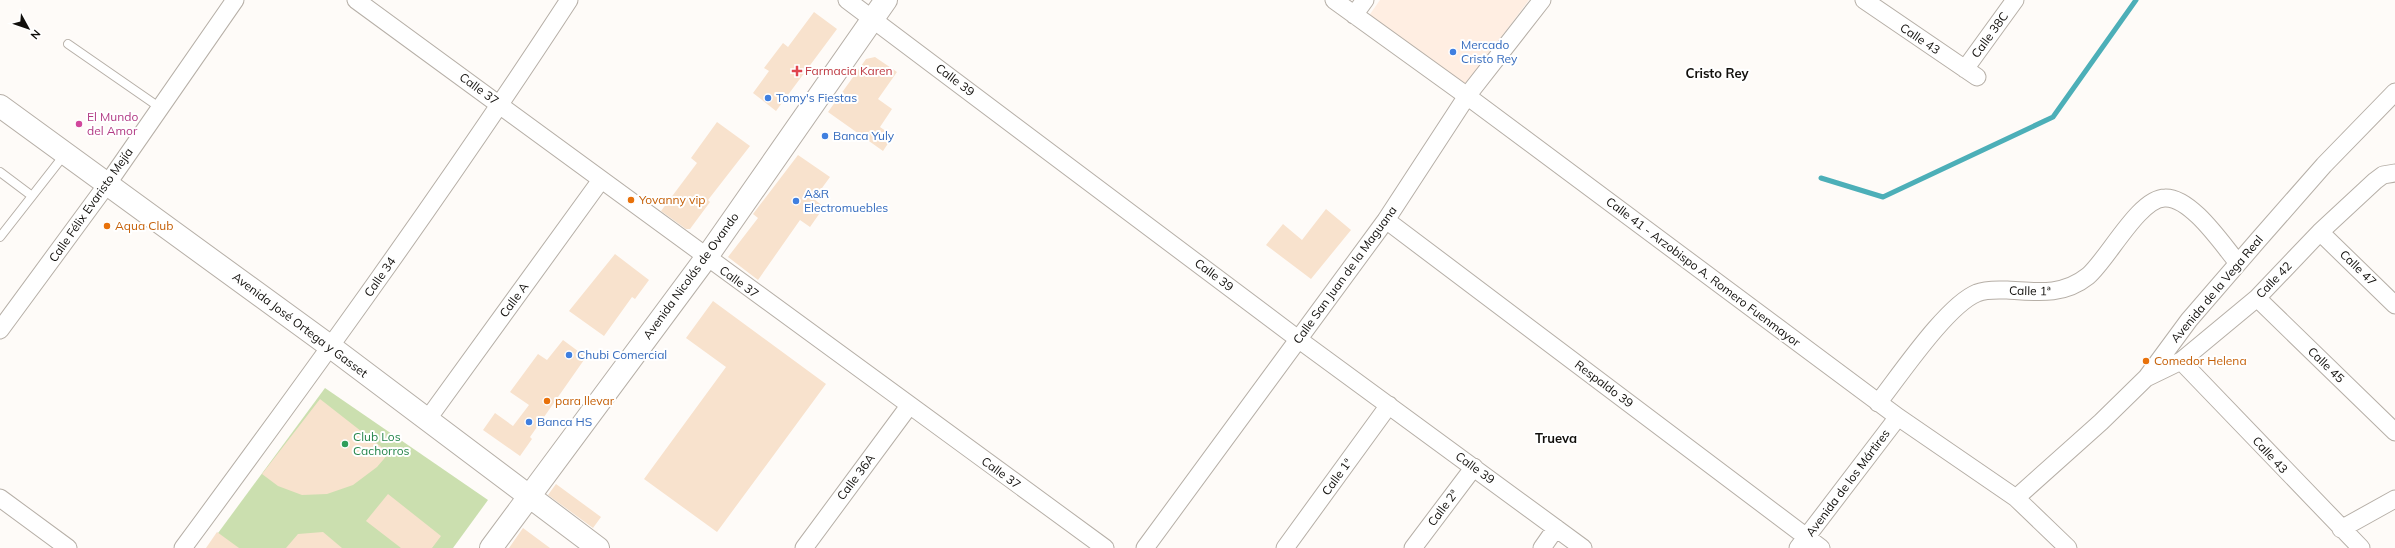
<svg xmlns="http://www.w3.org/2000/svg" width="2395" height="548" font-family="Mulish,sans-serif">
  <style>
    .commercial { fill: #ffeee2 }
    .green { fill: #cbdfaf }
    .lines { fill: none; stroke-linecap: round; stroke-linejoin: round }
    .stream { stroke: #4cafb8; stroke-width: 5 }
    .building { fill: #f8e2cd }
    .lane-casing { stroke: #b6afa7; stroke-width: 10 }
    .street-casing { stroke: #b6afa7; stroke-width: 19 }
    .secondary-casing { stroke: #b6afa7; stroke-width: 24 }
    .lane { stroke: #fff; stroke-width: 8 }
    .street { stroke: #fff; stroke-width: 17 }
    .secondary { stroke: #fff; stroke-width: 22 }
    .shop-dot { fill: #3f7fe0; stroke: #fff; stroke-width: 1.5 }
    .health-dot { fill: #e0444e; stroke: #fff; stroke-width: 1.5 }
    .hotel-dot { fill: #d1479c; stroke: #fff; stroke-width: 1.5 }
    .food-dot { fill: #e8710a; stroke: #fff; stroke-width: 1.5 }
    .leisure-dot { fill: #2e9e5b; stroke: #fff; stroke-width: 1.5 }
    .labels { text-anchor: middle; stroke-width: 4; stroke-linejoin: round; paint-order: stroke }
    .street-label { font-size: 12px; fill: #110f0c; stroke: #fff }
    .shop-label { font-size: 12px; fill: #366cbe; stroke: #fff; text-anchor: start }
    .health-label { font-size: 12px; fill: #be3a42; stroke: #fff; text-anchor: start }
    .hotel-label { font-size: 12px; fill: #b23c85; stroke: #fff; text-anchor: start }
    .food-label { font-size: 12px; fill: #c56008; stroke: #fff; text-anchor: start }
    .leisure-label { font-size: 12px; fill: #27864d; stroke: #fff; text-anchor: start }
    .neighbourhood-label { font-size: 13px; font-weight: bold; fill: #110f0c; stroke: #fff }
  </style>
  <rect width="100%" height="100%" fill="#fefbf8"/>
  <path class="commercial" d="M1380 0H1529L1463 88 1368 17Z"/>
  <path class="green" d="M325 388 488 500 453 548H207Z"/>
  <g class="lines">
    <path class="stream" d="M1821 178 1883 197 2053 117 2136 0"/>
  </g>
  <path class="building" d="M814 12 837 29 776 111 753 93 769 71 764 68 783 43 788 47Z
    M875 57 897 72 878 99 892 109 880 127 893 136 883 151 828 112 866 59Z
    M717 122 750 146 708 200 710 202 690 229H686L661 211 697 163 691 158Z
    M798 155 830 177 814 199 824 207 810 227 800 220 758 280 728 257 758 218 753 214Z
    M1326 209 1351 230 1311 279 1266 245 1283 224 1302 240Z
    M615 254 649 280 635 299 632 297 604 336 569 311Z
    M713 301 826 384 717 532 644 479 726 367 686 338Z
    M563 340 586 357 530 437 532 439 520 456 483 430 495 413 513 426 529 405 510 392 538 354 547 360Z
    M320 399 389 453 377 467 353 485 327 494 302 495 278 486 262 474Z
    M556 484 601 517 593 528 548 495Z
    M388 494 441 536 432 548H401L366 521Z
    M523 528 550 548H509Z
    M217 532 239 548H206Z
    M323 532 342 548H286L298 534Z"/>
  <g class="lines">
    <g class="lane-casing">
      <path id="lane" d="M68 44 159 107
        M0 172 32 196
        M0 237 65 154"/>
    </g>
    <g class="street-casing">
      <path id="street" d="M356 0 1105 548
        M847 0 1298 339 1583 548
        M1334 0 1467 96 1898 417 2016 498 2068 548
        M1864 0 1977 77
        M1354 15 1365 0
        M1965 69 2015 0
        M1386 220 1821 548
        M2320 232 2395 305
        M2257 298 2395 432
        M0 330 108 183 235 0
        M2181 361 2361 548
        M2148 377 2181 361 2257 298 2320 232 2375 181 2383 175 2395 173
        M1878 403C1900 375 1947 305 1977 293 1986 289 1997 290 2007 290 2037 292 2063 296 2088 276 2108 259 2139 198 2165 198 2191 197 2222 244 2238 263
        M427 420 601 180
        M0 498 68 548
        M2016 498 2101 422 2147 377 2189 320 2259 239 2324 165 2395 92
        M2341 529 2395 499
        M183 548C316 368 447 187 569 0
        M804 548 909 406
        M1145 548 1386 220 1467 96 1542 0
        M1285 548 1389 405
        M1413 548 1474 467
        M1542 548 1556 528
        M1798 548 1898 417"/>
    </g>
    <g class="secondary-casing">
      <path id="secondary" d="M0 106 331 347 598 548
        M491 548 706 258 886 0"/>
    </g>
    <use href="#lane" class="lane"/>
    <use href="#street" class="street"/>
    <use href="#secondary" class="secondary"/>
  </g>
  <g class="shop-dot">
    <circle cx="1453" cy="52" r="4"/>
    <circle cx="768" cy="98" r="4"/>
    <circle cx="825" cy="136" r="4"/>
    <circle cx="796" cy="201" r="4"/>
    <circle cx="569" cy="355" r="4"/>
    <circle cx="529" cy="422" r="4"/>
  </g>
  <path class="health-dot" d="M795 65h4v4h4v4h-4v4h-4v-4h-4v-4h4z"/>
  <circle class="hotel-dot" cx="79" cy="124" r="4"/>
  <g class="food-dot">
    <circle cx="631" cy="200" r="4"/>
    <circle cx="107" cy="226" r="4"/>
    <circle cx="2146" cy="361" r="4"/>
    <circle cx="547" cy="401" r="4"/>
  </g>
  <circle class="leisure-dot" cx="345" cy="444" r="4"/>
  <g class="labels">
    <g class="street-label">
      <text transform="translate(1990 35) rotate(-54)" y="4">Calle 38C</text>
      <text transform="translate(1920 39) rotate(34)" y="4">Calle 43</text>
      <text transform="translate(955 80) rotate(37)" y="4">Calle 39</text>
      <text transform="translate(479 89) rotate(36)" y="4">Calle 37</text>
      <text transform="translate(91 205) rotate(-55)" y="4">Calle Félix Evaristo Mejía</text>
      <text transform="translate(2358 268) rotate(44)" y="4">Calle 47</text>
      <text transform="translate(1703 272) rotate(37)" y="4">Calle 41 - Arzobispo A. Romero Fuenmayor</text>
      <text transform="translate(1214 275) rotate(37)" y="4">Calle 39</text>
      <text transform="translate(1345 275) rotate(-54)" y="4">Calle San Juan de la Maguana</text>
      <text transform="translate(691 276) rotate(-54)" y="4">Avenida Nicolás de Ovando</text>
      <text transform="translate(380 277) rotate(-55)" y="4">Calle 34</text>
      <text transform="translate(2274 280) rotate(-46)" y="4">Calle 42</text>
      <text transform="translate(739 282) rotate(36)" y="4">Calle 37</text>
      <text transform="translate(2217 289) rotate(-50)" y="4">Avenida de la Vega Real</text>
      <text transform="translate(2030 291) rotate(1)" y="4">Calle 1ª</text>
      <text transform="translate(514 300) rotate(-54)" y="4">Calle A</text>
      <text transform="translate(300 325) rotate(37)" y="4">Avenida José Ortega y Gasset</text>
      <text transform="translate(2326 365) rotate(44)" y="4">Calle 45</text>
      <text transform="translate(1604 384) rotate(37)" y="4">Respaldo 39</text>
      <text transform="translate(2270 455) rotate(47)" y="4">Calle 43</text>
      <text transform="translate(1475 468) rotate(36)" y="4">Calle 39</text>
      <text transform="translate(1001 473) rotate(36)" y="4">Calle 37</text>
      <text transform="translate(856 477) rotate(-53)" y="4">Calle 36A</text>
      <text transform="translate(1337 477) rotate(-54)" y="4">Calle 1ª</text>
      <text transform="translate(1848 483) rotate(-53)" y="4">Avenida de los Mártires</text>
      <text transform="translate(1443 508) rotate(-53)" y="4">Calle 2ª</text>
    </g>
    <g class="shop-label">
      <text x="1461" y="49">Mercado<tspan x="1461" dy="14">Cristo Rey</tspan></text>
      <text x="776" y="102">Tomy's Fiestas</text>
      <text x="833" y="140">Banca Yuly</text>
      <text x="804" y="198">A&amp;R<tspan x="804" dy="14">Electromuebles</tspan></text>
      <text x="577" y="359">Chubi Comercial</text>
      <text x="537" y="426">Banca HS</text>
    </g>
    <g class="health-label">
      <text x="805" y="75">Farmacia Karen</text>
    </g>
    <g class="hotel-label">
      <text x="87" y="121">El Mundo<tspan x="87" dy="14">del Amor</tspan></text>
    </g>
    <g class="food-label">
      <text x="639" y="204">Yovanny vip</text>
      <text x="115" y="230">Aqua Club</text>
      <text x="2154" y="365">Comedor Helena</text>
      <text x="555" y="405">para llevar</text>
    </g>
    <g class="leisure-label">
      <text x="353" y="441">Club Los<tspan x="353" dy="14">Cachorros</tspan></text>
    </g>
    <g class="neighbourhood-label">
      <text x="1717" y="78">Cristo Rey</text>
      <text x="1556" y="443">Trueva</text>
    </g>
  </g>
  <g transform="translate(28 28) rotate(130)" stroke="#ffffff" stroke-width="3" paint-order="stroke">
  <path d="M0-3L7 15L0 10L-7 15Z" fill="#110f0c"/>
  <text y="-6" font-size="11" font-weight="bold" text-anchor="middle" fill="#110f0c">N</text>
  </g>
</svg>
